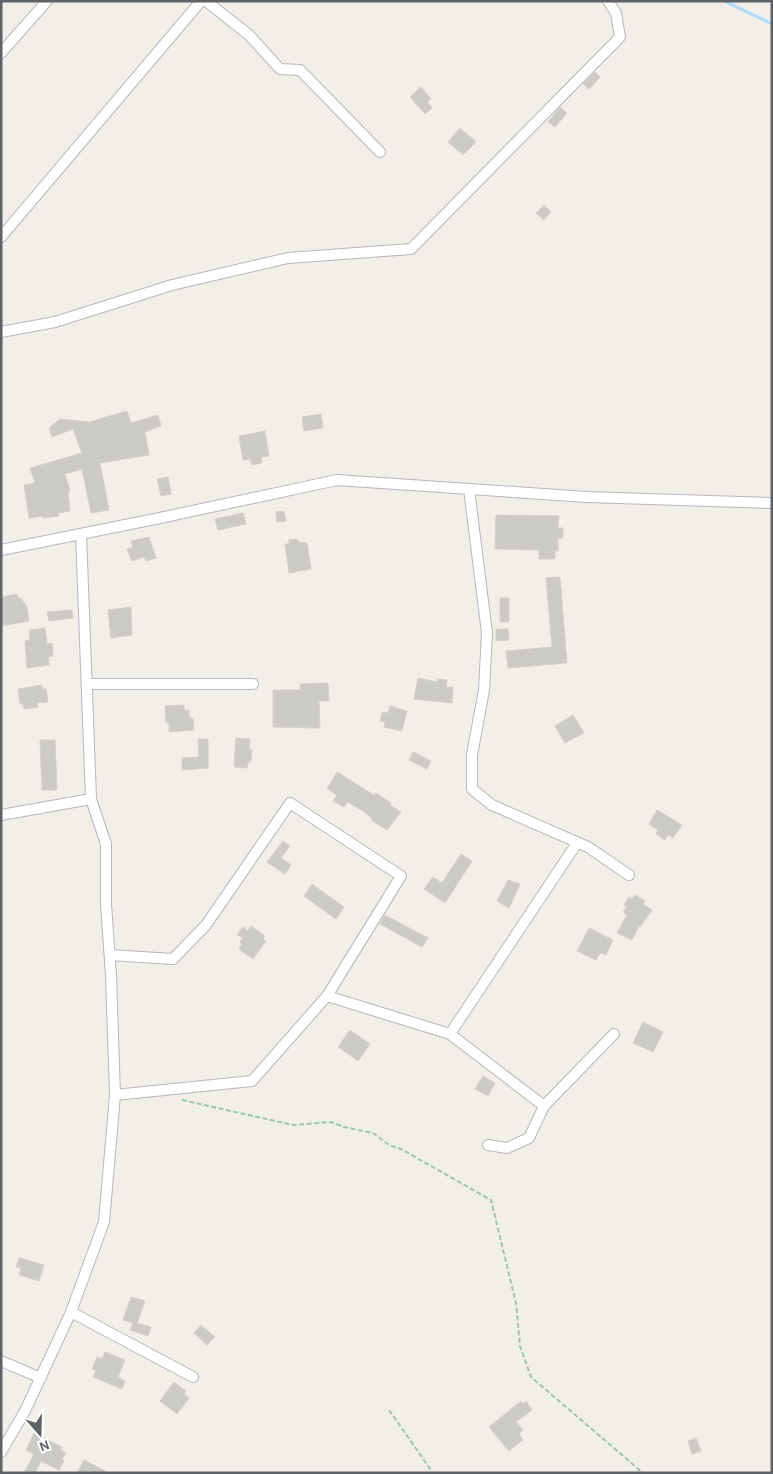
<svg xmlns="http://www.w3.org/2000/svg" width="773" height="1474" font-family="Karla,sans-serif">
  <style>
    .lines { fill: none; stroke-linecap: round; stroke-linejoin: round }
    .stream { stroke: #aadaff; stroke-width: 3 }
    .building { fill: #cccac5; stroke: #d6d1c6 }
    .street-casing { stroke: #b5b8bc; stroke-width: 12 }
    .path { stroke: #9cc7a9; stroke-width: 2; stroke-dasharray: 5 2.5; stroke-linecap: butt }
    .street { stroke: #fff; stroke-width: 10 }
  </style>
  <rect width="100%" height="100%" fill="#f1efe8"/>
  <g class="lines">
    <path class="stream" d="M724 1 772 24"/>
  </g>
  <path class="building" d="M595 72 600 77 589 89 583 84Z
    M421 87 431 99 427 102 432 108 425 114 410 97Z
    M560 107 567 113 555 127 548 122Z
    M460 128 476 142 463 155 448 142Z
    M544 205 551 212 544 220 536 213Z
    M127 411 131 423 158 415 161 426 145 432 149 455 100 463 109 510 91 513 82 469 65 474 70 491H68L70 511 58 513 59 516 43 518V516L29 518 24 485 35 483 30 468 82 453 73 429 52 437 49 428 60 419 89 422Z
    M321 414 323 428 304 431 302 417Z
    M265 431 269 456 261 457 262 463 252 465 250 459 243 460 239 436Z
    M168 477 171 494 161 496 157 479Z
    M284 511 286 521 277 522 276 512Z
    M243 513 246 524 218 530 215 519Z
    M496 515 559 516 558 528H563V538H558V551L555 550V559H539V550L495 549Z
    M149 537 156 558 146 561 144 557 132 561 127 549 133 547 131 541Z
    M298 539V542L307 543 311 569 289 573 285 544H289V540Z
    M560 577 567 663 508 668 506 651 552 647 546 578Z
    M17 594 18 598H21L27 607 29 621 1 626V597Z
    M500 598H509V622H500Z
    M131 607 132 635 111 638 108 610Z
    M72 610 73 618 49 621 47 612Z
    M45 628 47 644 52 643 53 656 48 657 49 665 27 668 25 641 30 640 29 630Z
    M496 629H508L509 640 496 641Z
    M418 678 437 682V679L447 680 446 687H453L452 703 414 699Z
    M328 683 329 701H319L320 728 273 727V690H301L300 684Z
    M42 685 43 690 46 688 48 702 37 703 38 707 24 709 23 704H20L18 689Z
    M184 705V710H189V717L193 719 194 730 169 732V723H166L165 706Z
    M390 706 407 711 402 731 384 727 385 722 380 721 382 712 388 713Z
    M573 715 584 733 565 743 555 726Z
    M236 738 250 739 249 750H252L251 762H248L247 768 234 767Z
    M198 739H208V768L182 770V758L199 757Z
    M40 740H55L57 790H42Z
    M413 752 431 761 427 769 409 760Z
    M337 772 374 795 376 793 391 803 390 805 401 812 387 830 371 820 372 818 363 811 348 802 344 807 333 801 337 795 327 789Z
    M657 810 682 825 673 838 668 835 665 840 656 834 658 830 649 824Z
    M283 841 290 846 281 858 291 865 285 874 267 862Z
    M461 854 472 861 445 903 424 889 433 877 442 883Z
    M508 880 520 884 509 908 497 901Z
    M312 884 344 907 336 919 304 896Z
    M635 895 645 901 643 904 652 910 640 927 639 926 632 940 617 933 627 915 623 912 627 907 624 905 629 897 632 899Z
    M385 915 428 938 422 947 380 924Z
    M251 926 265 936 263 939 266 941 253 959 239 949 242 944 240 942 243 938 237 935 243 927 248 931Z
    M589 928 613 940 606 955 600 953 596 960 577 951Z
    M643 1022 663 1032 653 1052 633 1043Z
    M350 1030 370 1044 358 1061 338 1047Z
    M483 1076 495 1083 488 1096 475 1089Z
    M19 1258 44 1265 39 1281 19 1275 21 1268 16 1267Z
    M131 1297 145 1301 137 1323 151 1327 148 1336 130 1330 133 1323 123 1320Z
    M201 1325 215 1337 207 1345 194 1333Z
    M105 1352 125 1360 118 1377 125 1381 122 1389 93 1377 96 1370 92 1369 97 1357 102 1359Z
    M174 1382 186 1391 184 1394 189 1398 177 1414 160 1401Z
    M521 1401 523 1404 526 1401 532 1410 516 1422 523 1430 519 1434 523 1440 509 1451 489 1427Z
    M34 1433 62 1447 60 1450 66 1453 62 1459 64 1461 59 1470 41 1461 35 1473H24L34 1454 26 1450Z
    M696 1438 701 1451 692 1454 688 1441Z
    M84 1460 109 1473H77Z"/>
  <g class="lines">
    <g class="street-casing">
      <path id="street" d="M206 1 249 35 280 69 300 70 380 152
        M1 53 47 1
        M1 237 201 1
        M1 332 55 322 172 285 288 258 411 249 620 37 616 13 608 1
        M469 489 487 633 484 690 472 755V789L492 805 588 847 629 875
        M1 550 155 519 337 480 587 497 772 503
        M87 684H253
        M1 815 91 799
        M110 955 173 959 206 925 290 803 401 876 327 996 252 1081 115 1095
        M327 996 450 1034 544 1106
        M450 1034 577 843
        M488 1145 507 1148 529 1138 544 1106 614 1034
        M71 1312 193 1377
        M1 1361 41 1378
        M1 1452 25 1411 71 1312 104 1222 115 1095 111 976 106 904V844L91 799 81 534"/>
    </g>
    <path class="path" d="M182 1100 293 1125 331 1122 344 1127 373 1133 389 1145 401 1149 491 1200 516 1303 520 1346 531 1377 643 1473
      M389 1410 433 1473"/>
    <use href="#street" class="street"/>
  </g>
  <rect width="773" height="1474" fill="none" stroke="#5f6368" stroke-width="5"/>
  <g transform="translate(40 1434) rotate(160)" stroke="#ffffff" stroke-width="4" paint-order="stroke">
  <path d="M0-4L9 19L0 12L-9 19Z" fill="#5f6368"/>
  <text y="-8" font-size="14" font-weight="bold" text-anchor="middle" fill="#5f6368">N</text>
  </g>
</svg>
